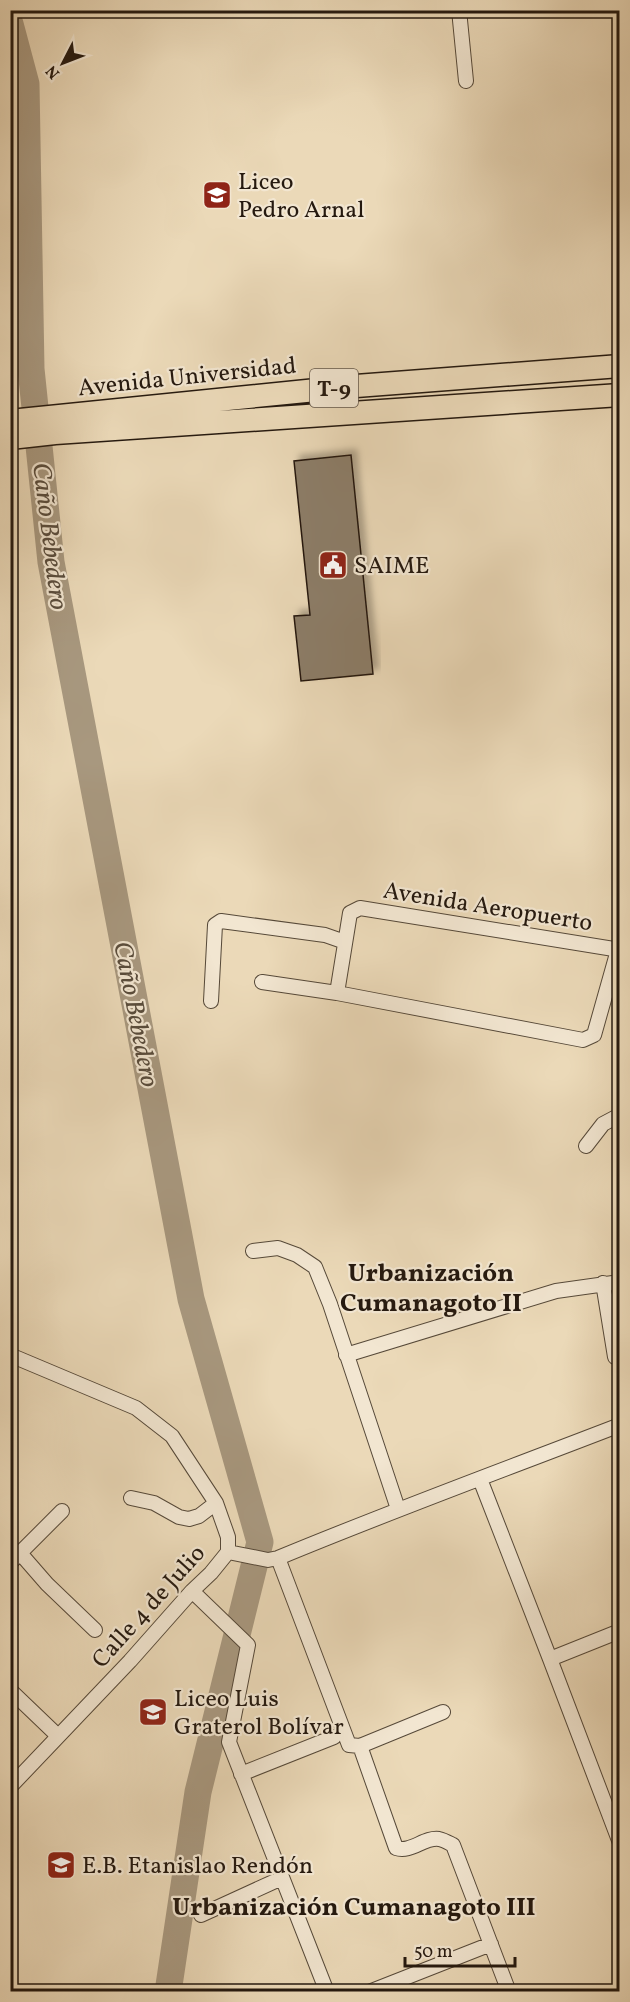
<svg xmlns="http://www.w3.org/2000/svg" width="630" height="2002" font-family="Vollkorn,serif">
  <style>
    .lines { fill: none; stroke-linecap: round; stroke-linejoin: round }
    .river { stroke: #a8987f; stroke-width: 27 }
    .building { fill: #8c7d67; stroke: #25190f; stroke-width: 1.5; filter: url(#shadow) }
    .minor-casing { stroke: #564939; stroke-width: 16 }
    .primary-casing { stroke: #25190f; stroke-width: 25 }
    .minor { stroke: #f2e6d1; stroke-width: 14 }
    .primary { stroke: #ebd9b8; stroke-width: 22 }
    .labels { text-anchor: middle; stroke-width: 4.5; stroke-linejoin: round; paint-order: stroke }
    .shield { fill: #f2e6d1; stroke: #625649; stroke-width: 1.5 }
    .shield-label { font-size: 22px; font-weight: bold; fill: #25190f }
    .poi-label { font-size: 24px; fill: #25190f; stroke: #f2e6d1; text-anchor: start }
    .street-label { font-size: 24px; fill: #25190f; stroke: #f2e6d1 }
    .water-label { font-size: 26px; font-style: italic; fill: #594c3c; stroke: #f2e6d1 }
    .neighbourhood-label { font-size: 26px; font-weight: bold; fill: #25190f; stroke: #f2e6d1 }
  </style>
  <defs>
    <filter id="shadow"><feDropShadow dx="5.5" dy="-5.5" stdDeviation="3" flood-color="#0004"/></filter>
  </defs>
  <rect width="100%" height="100%" fill="#ebd9b8"/>
  <filter id="stains"><feTurbulence type="fractalNoise" baseFrequency=".00333" numOctaves="4"/><feColorMatrix values="0 0 0 0 .2 0 0 0 0 .09 0 0 0 0 .02 0 0 0 .5 -.17"/></filter>
  <radialGradient id="worn" r=".72"><stop offset=".6" stop-color="#630" stop-opacity="0"/><stop offset="1" stop-color="#630" stop-opacity=".3"/></radialGradient>
  <g class="lines">
    <path class="river" d="M10 24 26 84 31 369 51 562 191 1299 260 1542 198 1792 168 1992"/>
  </g>
  <path class="building" d="M351 455 373 674 301 681 294 616 310 615 294 461Z"/>
  <g class="lines">
    <g class="minor-casing">
      <path id="minor" d="M459 10 466 81
        M262 982 337 993 583 1040 594 1035 618 950
        M337 993 350 913 360 908 620 950
        M211 1001 215 925 221 921 325 935 345 942
        M586 1146 603 1124 620 1115
        M253 1251 278 1248 297 1255 315 1267 330 1304 398 1509
        M603 1283 615 1357
        M10 1355 136 1408 172 1436 216 1503 228 1537V1552L211 1573 192 1591 130 1661 10 1787
        M346 1355 556 1291 620 1282
        M480 1479 550 1659 620 1843
        M131 1498 154 1503 179 1517 189 1519 199 1516 216 1503
        M228 1552 268 1560 278 1558C391 1511 506 1469 620 1425
        M20 1553 47 1584 95 1630
        M278 1558 349 1745 360 1746 443 1712
        M10 1563 62 1511
        M192 1591 248 1645 229 1742 327 1992
        M550 1659 620 1631
        M10 1690 58 1736
        M360 1746 396 1848C411 1853 424 1837 439 1839 444 1840 449 1843 453 1845L509 1992
        M241 1774 334 1737
        M201 1915 282 1878
        M369 1992 491 1944"/>
    </g>
    <g class="primary-casing">
      <path id="primary" d="M10 421 356 386 620 366
        M10 438 55 433 620 395"/>
    </g>
    <use href="#minor" class="minor"/>
    <use href="#primary" class="primary"/>
  </g>
  <defs>
    <g id="school-square" transform="scale(1.5)"><rect x="-9" y="-9" width="18" height="18" rx="4" fill="#8f2418" stroke="#f2e6d1"/><path d="M0-5L7-2L0 1L-7-2ZM-4 1L0 2.5L4 1V4Q0 6-4 4Z" fill="#fff"/></g>
    <g id="civic-square" transform="scale(1.5)"><rect x="-9" y="-9" width="18" height="18" rx="4" fill="#8f2418" stroke="#f2e6d1"/><path d="M-.6-6.5H3V-4.5H.6V-3L4-1V1h2V6H-6V1h2V-1L-.6-3ZM-1.2 2.5V6h2.4V2.5Z" fill="#fff"/></g>
  </defs>
  <g fill-rule="evenodd">
    <use href="#school-square" x="217" y="195"/>
    <use href="#civic-square" x="333" y="565"/>
    <use href="#school-square" x="153" y="1712"/>
    <use href="#school-square" x="61" y="1865"/>
  </g>
  <g class="labels">
    <rect class="shield" x="310" y="369" width="48" height="38" rx="4.5"/>
    <g class="shield-label">
      <text x="334" y="396">T-9</text>
    </g>
    <g class="poi-label">
      <text x="238" y="189">Liceo<tspan x="238" dy="28">Pedro Arnal</tspan></text>
      <text x="354" y="573">SAIME</text>
      <text x="174" y="1706">Liceo Luis<tspan x="174" dy="28">Graterol Bolívar</tspan></text>
      <text x="82" y="1873">E.B. Etanislao Rendón</text>
    </g>
    <g class="street-label">
      <text transform="translate(187 376) rotate(-6)" y="8">Avenida Universidad</text>
      <text transform="translate(488 906) rotate(9)" y="8">Avenida Aeropuerto</text>
      <text transform="translate(148 1606) rotate(-48)" y="8">Calle 4 de Julio</text>
    </g>
    <g class="water-label">
      <text transform="translate(51 536) rotate(83)" y="9">Caño Bebedero</text>
      <text transform="translate(137 1014) rotate(79)" y="9">Caño Bebedero</text>
    </g>
    <g class="neighbourhood-label">
      <text x="431" y="1281">Urbanización<tspan x="431" dy="30">Cumanagoto II</tspan></text>
      <text x="354" y="1915">Urbanización Cumanagoto III</text>
    </g>
  </g>
  <rect width="630" height="2002" fill="none" stroke="#ebd9b8" stroke-width="36"/>
  <rect x="12" y="12" width="606" height="1978" fill="none" stroke="#25190f" stroke-width="3"/>
  <rect x="18" y="18" width="594" height="1966" fill="none" stroke="#25190f" stroke-width="1.5"/>
  <g transform="translate(63 63) rotate(228)" stroke="#f2e6d1" stroke-width="4.5" paint-order="stroke">
  <path d="M0-4.5L10 22L0 15L-10 22Z" fill="#25190f"/>
  <text y="-9" font-size="16" font-weight="bold" text-anchor="middle" fill="#25190f">N</text>
  </g>
  <path d="M405 1957v9h110v-9" fill="none" stroke="#25190f" stroke-width="3"/>
  <text x="414" y="1957" font-size="18" fill="#25190f" stroke="#f2e6d1" stroke-width="4.5" paint-order="stroke">50 m</text>
  <rect width="100%" height="100%" filter="url(#stains)"/>
  <rect width="100%" height="100%" fill="url(#worn)"/>
</svg>
